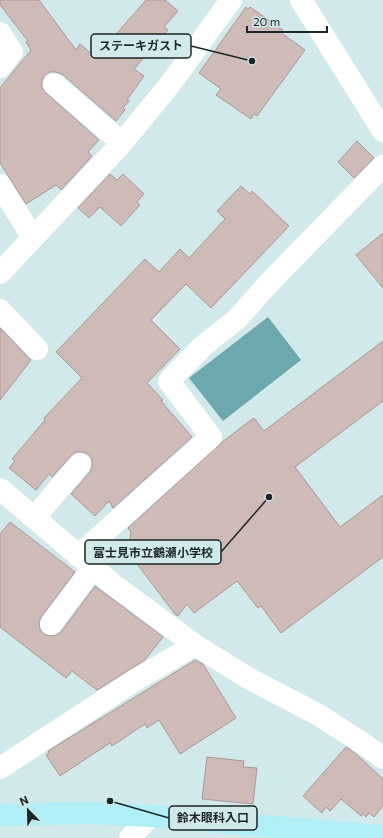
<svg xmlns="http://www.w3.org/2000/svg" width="383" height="838" font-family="Commissioner,'Noto Sans JP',sans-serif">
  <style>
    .water { fill: #6da8af }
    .building { fill: #cebab6; stroke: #ab9794 }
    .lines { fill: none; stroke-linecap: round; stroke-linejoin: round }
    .minor { stroke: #fff; stroke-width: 22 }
    .major { stroke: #afeff5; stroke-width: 22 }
    .leader { fill: none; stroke: #1d2626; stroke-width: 1.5 }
    .callout-dot { fill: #1d2626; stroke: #d2e9eb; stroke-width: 1.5 }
    .callout { fill: #d2e9eb; stroke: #1d2626; stroke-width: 1.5 }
    .callout-label { font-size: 12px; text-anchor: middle; font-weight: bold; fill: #1d2626 }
  </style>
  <rect width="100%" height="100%" fill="#d2e9eb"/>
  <path class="water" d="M268 317 301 360 223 421 189 378Z"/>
  <path class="building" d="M0 0H39L76 50 80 44 94 56 96 55 97 56 146 0H165L178 11 164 27 168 30 134 69 144 76 127 100 129 101 123 108 125 110 116 121 62 74 56 72H50L44 76 42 82V88L46 93 99 140 88 152 92 156 61 190 56 185 26 204 0 163V88L31 50 26 42 28 41 0 5Z
    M246 7 248 9 250 7 283 30 280 32 305 50 257 116 254 114 251 119 216 95 221 89 199 73Z
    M357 141 374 158 354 178 338 162Z
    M110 174 117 180 123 174 144 194 137 202 140 205 121 226 100 207 89 218 78 208Z
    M241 186 250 194 252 191 289 226 211 308 186 284 151 320 180 349 147 383 163 400 161 401 192 437 113 508 109 501 95 516 71 494 90 472 92 467V459L88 454 83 452H76L71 456 52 477 49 474 36 490 9 468 15 461 12 459 45 420 44 418 82 378 56 352 145 259 159 272 180 249 189 258 225 219 217 211Z
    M383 233V288L356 255Z
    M0 328 31 360 0 400Z
    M383 341V401L295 467 340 527 383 495V557L281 633 261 606 258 608 237 581 194 613 187 604 178 616 175 614 128 552 131 532 128 528 221 443 247 423 254 418 264 431Z
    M10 522 75 572 41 617 39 623 40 629 43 634 50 636 56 635 61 632 95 586 163 637 145 660 97 690 72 671 66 678 0 627V534Z
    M195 660 203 664 236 718 180 754 159 720 147 728 145 724 112 746 110 743 60 776 46 755 49 753 48 751Z
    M346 747 356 754 383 779V806L374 817 369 813 366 817 363 814 361 816 341 799 330 811 326 807 322 813 303 796Z
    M207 757 244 761 243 767 257 768 253 804 202 799Z"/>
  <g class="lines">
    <path class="minor" d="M301 0 383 131
      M0 33 12 52 0 67
      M54 84 122 143
      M0 185 33 238
      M0 273 122 143 171 83 231 0
      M0 310 37 349
      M0 489 110 582 195 645 248 678 317 714 364 744 383 758
      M34 518 80 464
      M78 556 211 437 169 381 203 346 237 319 269 283 383 166
      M51 624 93 568
      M0 768 137 679 195 645
      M130 838 150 816"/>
    <path class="major" d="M0 815 85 813 150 816 383 836"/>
  </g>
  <path class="leader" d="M252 61L191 46M269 497L221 552M110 801L169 818"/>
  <g class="callout-dot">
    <circle cx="252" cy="61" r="4"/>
    <circle cx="269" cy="497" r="4"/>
    <circle cx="110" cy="801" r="4"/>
  </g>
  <g class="callout">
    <rect x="91" y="34" width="100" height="24" rx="4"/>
    <rect x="85" y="540" width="136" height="24" rx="4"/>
    <rect x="169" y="806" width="88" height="24" rx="4"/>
  </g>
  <g class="callout-label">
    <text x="141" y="50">ステーキガスト</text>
    <text x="153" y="557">富士見市立鶴瀬小学校</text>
    <text x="213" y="822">鈴木眼科入口</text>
  </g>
  <g transform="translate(28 810) rotate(337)" stroke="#d2e9eb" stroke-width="3" paint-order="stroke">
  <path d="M0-3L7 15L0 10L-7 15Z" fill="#1d2626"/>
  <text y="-6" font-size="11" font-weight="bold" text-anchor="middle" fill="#1d2626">N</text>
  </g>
  <path d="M247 26v6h80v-6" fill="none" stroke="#1d2626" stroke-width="2"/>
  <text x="253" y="26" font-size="12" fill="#1d2626" stroke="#d2e9eb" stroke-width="3" paint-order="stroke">20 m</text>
</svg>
